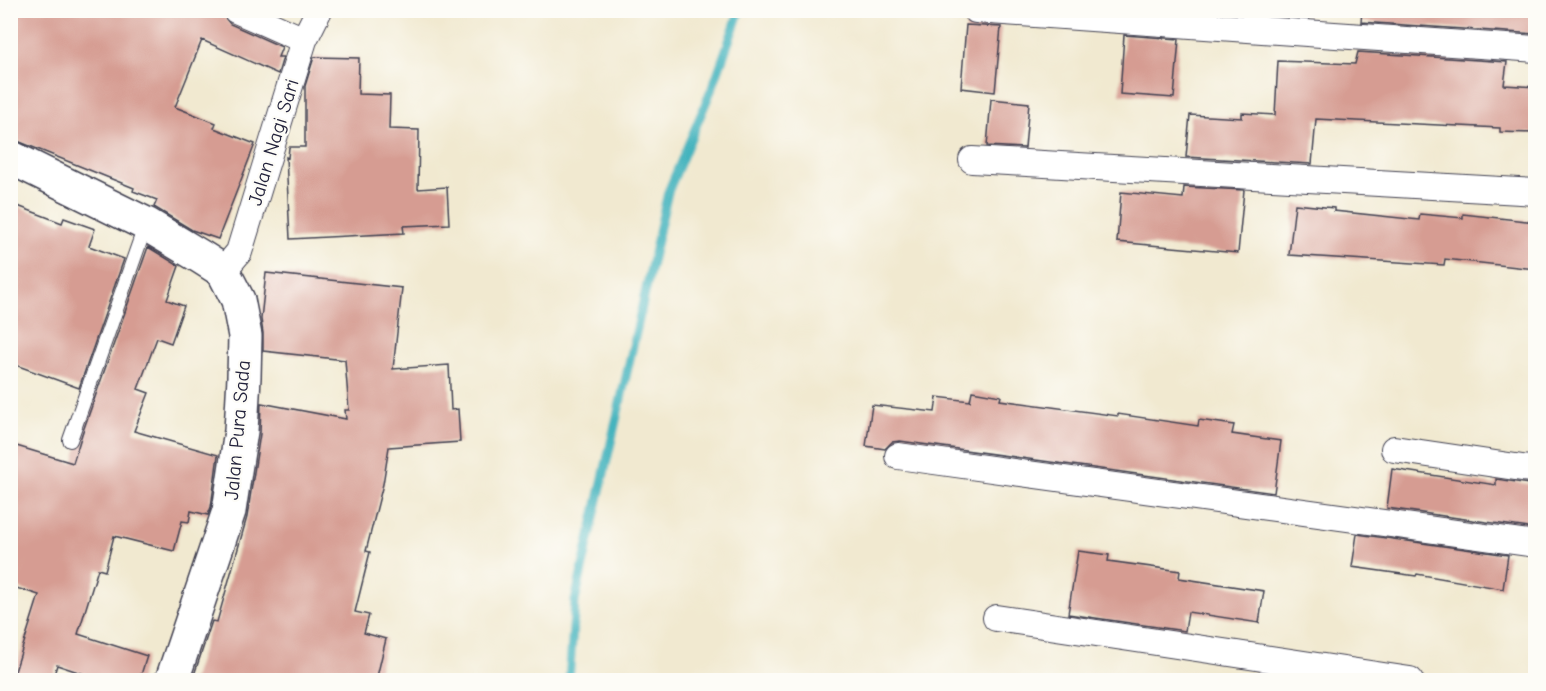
<svg xmlns="http://www.w3.org/2000/svg" width="1546" height="691" font-family="'Comic Neue',sans-serif">
  <style>
    .lines { fill: none; stroke-linecap: round; stroke-linejoin: round }
    .stream { stroke: #44b4be; stroke-width: 9 }
    .building { fill: #d69c92 }
    .service-casing { stroke: #414051; stroke-width: 16 }
    .minor-casing { stroke: #414051; stroke-width: 28 }
    .tertiary-casing { stroke: #414051; stroke-width: 36 }
    .service { stroke: #fff; stroke-width: 14 }
    .minor { stroke: #fff; stroke-width: 26 }
    .tertiary { stroke: #fff; stroke-width: 33 }
    .labels { text-anchor: middle; stroke-width: 4.5; stroke-linejoin: round; paint-order: stroke }
    .street-label { font-size: 20px; fill: #22223b; stroke: #fdfcf7 }
  </style>
  <rect width="100%" height="100%" fill="#fdfcf7"/>
  <filter id="ink" filterUnits="userSpaceOnUse"><feTurbulence type="fractalNoise" baseFrequency=".0167" numOctaves="2"/><feDisplacementMap in="SourceGraphic" scale="12" xChannelSelector="R" yChannelSelector="G"/><feConvolveMatrix kernelMatrix="1 2 1 2 8 2 1 2 1" color-interpolation-filters="sRGB"/></filter>
  <filter id="wash" filterUnits="userSpaceOnUse"><feTurbulence type="fractalNoise" baseFrequency=".008" numOctaves="4" result="noise"/><feDisplacementMap in="SourceGraphic" scale="24" xChannelSelector="R" yChannelSelector="G"/><feGaussianBlur stdDeviation="1.35" result="paint"/><feColorMatrix in="noise" values="0 0 0 0 0 0 0 0 0 0 0 0 0 0 0 0 0 1.4 0 .05"/><feComposite in="paint" operator="in"/></filter>
  <g filter="url(#wash)">
    <rect width="100%" height="100%" fill="#f1e9d0"/>
    <g class="lines">
      <path class="stream" d="M569 680 575 601 668 192 713 86 740 10"/>
    </g>
    <g id="blocks">
      <path class="building" d="M10 10H213L222 14 230 24 282 47 278 57H283L278 74 202 40 175 107 216 123 214 128 255 144 218 239 192 230 154 207 157 200 133 191 134 188 10 138Z
        M1362 10H1536V34L1361 22Z
        M966 25 1001 27 995 92 961 88Z
        M1124 35 1179 39 1174 98 1120 94Z
        M1358 52 1507 62 1504 85 1536 87V133L1500 132V128L1316 119 1312 164 1186 157 1190 115 1242 118V113L1275 115 1278 61 1355 64Z
        M314 57 359 58 358 94 390 95 389 129 419 130 418 189 447 187 449 224 403 226 404 233 290 239 286 157 288 158 289 147H305V86Z
        M991 99 1029 103 1025 148 987 146Z
        M1184 187 1244 190 1238 253 1117 242 1121 192 1183 198Z
        M10 203 62 223 64 218 95 229 89 246 124 259 79 388 10 363Z
        M1295 204 1334 208V211L1419 220 1420 214 1463 218V214L1536 222V269L1445 259 1444 265 1289 255Z
        M148 247 179 266 167 300 184 306 171 343 157 338 138 389 149 393 134 431 218 455 211 507 208 515 191 511 189 522 182 521 174 551 114 536 105 571 98 569 78 634 147 656 139 681H105L57 665 52 681H12L39 595 10 586V444L73 463 82 434Z
        M266 273 402 288 393 369 449 365 451 410 458 409 460 442 389 447 383 484 366 551 370 552 355 612 369 615 364 633 386 639 376 681H192L212 621 217 622 247 517 260 434 261 403 346 419 345 410H349L345 360 263 351V333L261 319Z
        M972 391 1001 396 1000 400 1118 416V414L1198 426 1199 420 1234 425 1232 434 1281 441 1274 493 900 441 892 442 885 449 866 446 872 405 935 412 937 397 970 401Z
        M1392 469 1496 485V479L1536 485V529L1387 508Z
        M1357 534 1508 555 1503 589 1417 574 1416 576 1352 567Z
        M1078 551 1109 555 1108 561 1180 571 1179 578 1264 591 1259 623 1188 612 1185 631 1068 614Z"/>
    </g>
  </g>
  <g filter="url(#ink)">
    <use href="#blocks" fill-opacity="0" stroke="#414051" stroke-width="1.5"/>
    <g class="lines">
      <g class="service-casing">
        <path id="service" d="M70 440 146 224"/>
      </g>
      <g class="minor-casing">
        <path id="minor" d="M236 10 304 40
          M976 10 1536 49
          M972 160 1536 192
          M223 271 239 252 304 40 319 10
          M1394 449 1536 470
          M898 456 1536 544
          M996 618 1410 680"/>
      </g>
      <g class="tertiary-casing">
        <path id="tertiary" d="M10 157 146 224 201 257 223 271 238 300 245 336 244 377 241 431 229 511 172 680"/>
      </g>
      <use href="#service" class="service"/>
      <use href="#minor" class="minor"/>
      <use href="#tertiary" class="tertiary"/>
    </g>
  </g>
  <g class="labels">
    <g class="street-label">
      <text transform="translate(273 142) rotate(-73)" y="7">Jalan Nagi Sari</text>
      <text transform="translate(237 430) rotate(-85)" y="7">Jalan Pura Sada</text>
    </g>
  </g>
  <rect width="1546" height="691" fill="none" stroke="#fdfcf7" stroke-width="36"/>
</svg>
